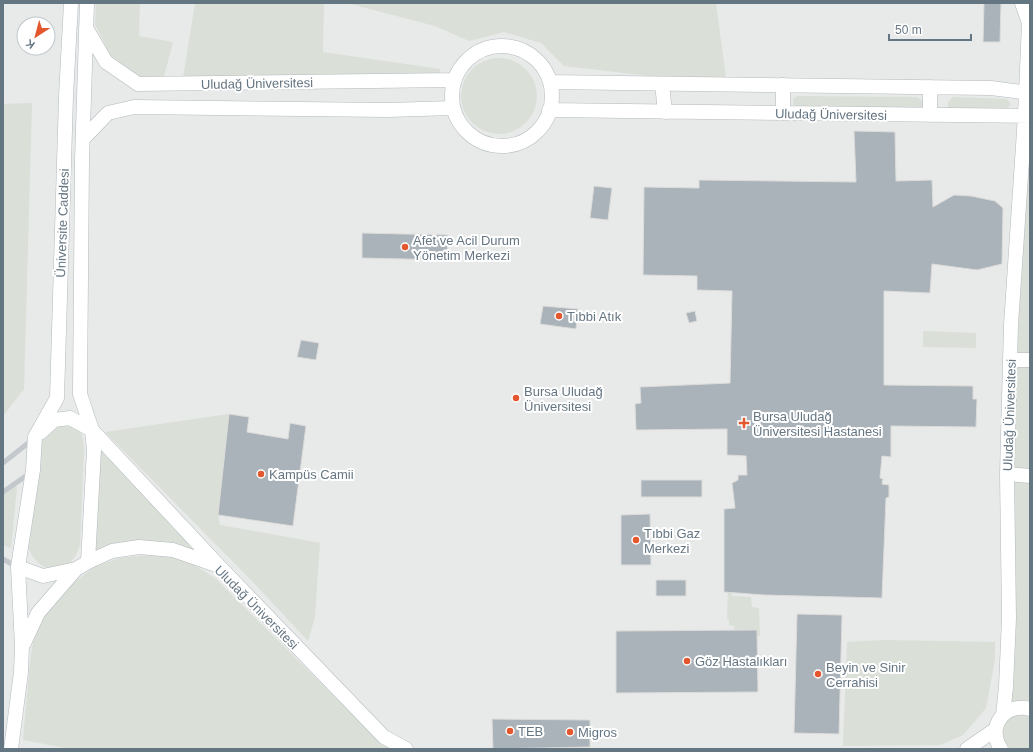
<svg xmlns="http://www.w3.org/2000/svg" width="1033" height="752" font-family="Arial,sans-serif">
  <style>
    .built { fill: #e8e9e9; fill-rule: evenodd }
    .green { fill: #dadfd7 }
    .building { fill: #aab3b9; stroke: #dcdcda }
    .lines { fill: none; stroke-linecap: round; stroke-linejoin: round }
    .secondary-casing { stroke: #b3babf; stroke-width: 15 }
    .lane { stroke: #c3c8cc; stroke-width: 5 }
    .secondary { stroke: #fff; stroke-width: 14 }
    .poi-dot { fill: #e4572e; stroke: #fff; stroke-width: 1.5 }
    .labels { text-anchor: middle; stroke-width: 4; stroke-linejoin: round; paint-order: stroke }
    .street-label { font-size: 13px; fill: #657683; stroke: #fff }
    .poi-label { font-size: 13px; fill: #657683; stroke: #fff; text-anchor: start }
  </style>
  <rect width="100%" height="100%" fill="#fafaf8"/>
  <path class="built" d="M3 3H1030V749H3ZM24 24H48V48H24Z"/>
  <path class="green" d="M96 3H140L139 36 173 42 163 80H145L110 55 95 24Z
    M195 3H324L323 52 440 69V75L183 78Z
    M347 3H716L727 85 564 66 541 43 504 32 469 41 435 26Z
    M461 96a38 38 0 1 1 76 0a38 38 0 1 1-76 0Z
    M797 96 917 97 923 101 925 104 920 111 795 107 793 104V99Z
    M953 97 1007 99 1011 104 1007 109 971 110 948 108V102Z
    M32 103 24 389 3 416V104Z
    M1030 118V749H1001L1007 474Z
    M923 331 976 333V348L923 347Z
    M229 414 218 515 220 525 320 543 315 617 308 641 250 579 105 432Z
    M54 420C77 426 83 425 84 451L80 544C72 576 40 578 28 547L35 437Z
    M92 430 219 566 139 547 88 562Z
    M16 486 17 487 11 548 3 545V494L11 488Z
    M734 514 732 596 751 597 752 607 759 608 760 636H734V626L729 625V620L727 619 730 515Z
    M147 555 172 556 195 565 216 579 382 744 391 749H71L23 740 30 662 34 634 50 608 71 584 96 566 120 558Z
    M885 640 995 642V660L986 708 963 735 940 745 843 746 847 642Z"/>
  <path class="building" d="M984 3H1001L1000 42H983Z
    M854 131 895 132 896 181 932 180 933 207 954 195 971 196 995 201 1003 208 1002 264 977 270 932 264 930 293 884 291V385L973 386V399H977L976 427 891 426V457L882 456 880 478 883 479 882 484 889 485V497L886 498 882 598 764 595 724 592V509L735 508 732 483 738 480V475H747L746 456 727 455V429L636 430 635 404 641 403 640 387 730 383 732 291 697 290V276L643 275 644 187 699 188V180L856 182Z
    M594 186 612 188 608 220 590 218Z
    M362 233 448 235 447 260 362 258Z
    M543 306 578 309 576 329 540 324Z
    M695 311 697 321 689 323 686 313Z
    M301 340 319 343 316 360 297 357Z
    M229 414 249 417 247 432 288 439 290 423 306 426 293 526 218 515Z
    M641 480H702V497H641Z
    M650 514 651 565H621V515Z
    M656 580H686V596H656Z
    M797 614 842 615 839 734 794 733Z
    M757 630 758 692 616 693V631Z
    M492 719 590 720V747L493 749Z"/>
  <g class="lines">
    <g class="secondary-casing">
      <path id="secondary" d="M87 3 82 160 80 394 92 430 94 450 88 562
        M86 28 106 62 138 84 454 80
        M452 96a50 50 0 1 1 100 0a50 50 0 1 1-100 0Z
        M550 82 991 88 1030 93
        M662 84 665 112
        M783 85V113
        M549 110 1030 116
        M930 115V87
        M83 139 108 113 134 107 388 110 453 108
        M1010 360H1030
        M41 432 54 420 70 418 92 430 219 566 384 737 406 749
        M1007 474 1030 476
        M18 567 43 576 76 569
        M24 643 38 613 76 569 88 562 112 551 139 547 173 550 216 565
        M1003 715 1006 687 1009 618 1007 474 1011 325 1025 116 1029 23 1022 3
        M11 749 21 672 22 646 18 567 33 470 35 437 57 398 66 96 71 3
        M967 749 996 729
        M1001 749C986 727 1005 702 1030 709"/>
    </g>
    <path class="lane" d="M3 463 32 440
      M3 492 30 473
      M3 559 17 567"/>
    <use href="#secondary" class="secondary"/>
  </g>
  <g class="poi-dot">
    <circle cx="405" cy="247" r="4"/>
    <circle cx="559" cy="316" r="4"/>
    <circle cx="516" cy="398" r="4"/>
    <path d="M742 417h4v4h4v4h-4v4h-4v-4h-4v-4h4z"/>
    <circle cx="261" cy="474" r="4"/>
    <circle cx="636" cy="540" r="4"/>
    <circle cx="687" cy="661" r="4"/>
    <circle cx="818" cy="674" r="4"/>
    <circle cx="510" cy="731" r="4"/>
    <circle cx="570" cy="732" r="4"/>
  </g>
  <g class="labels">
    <g class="street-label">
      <text transform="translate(257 83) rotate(-1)" y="5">Uludağ Üniversitesi</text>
      <text transform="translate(831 114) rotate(1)" y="5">Uludağ Üniversitesi</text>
      <text transform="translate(62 223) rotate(-88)" y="5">Üniversite Caddesi</text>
      <text transform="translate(1009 415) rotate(-88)" y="5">Uludağ Üniversitesi</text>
      <text transform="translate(257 607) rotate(45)" y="5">Uludağ Üniversitesi</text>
    </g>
    <g class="poi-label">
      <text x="413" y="245">Afet ve Acil Durum<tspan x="413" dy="15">Yönetim Merkezi</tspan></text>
      <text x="567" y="321">Tıbbi Atık</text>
      <text x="524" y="396">Bursa Uludağ<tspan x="524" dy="15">Üniversitesi</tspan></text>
      <text x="753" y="421">Bursa Uludağ<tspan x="753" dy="15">Üniversitesi Hastanesi</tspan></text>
      <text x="269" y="479">Kampüs Camii</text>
      <text x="644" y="538">Tıbbi Gaz<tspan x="644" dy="15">Merkezi</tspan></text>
      <text x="695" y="666">Göz Hastalıkları</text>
      <text x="826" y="672">Beyin ve Sinir<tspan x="826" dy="15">Cerrahisi</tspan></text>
      <text x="518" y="736">TEB</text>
      <text x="578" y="737">Migros</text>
    </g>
  </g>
  <rect width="1033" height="752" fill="none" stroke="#657683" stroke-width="8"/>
  <g transform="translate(36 36) rotate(216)"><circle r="19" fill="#ffffff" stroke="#c1c8cd"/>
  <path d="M0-3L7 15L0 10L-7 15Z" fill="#e4572e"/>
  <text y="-6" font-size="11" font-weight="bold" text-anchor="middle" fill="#657683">K</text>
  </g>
  <path d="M889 34v6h82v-6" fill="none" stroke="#657683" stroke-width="2"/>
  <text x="895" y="34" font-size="12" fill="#657683" stroke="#ffffff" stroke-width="3" paint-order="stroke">50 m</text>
</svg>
